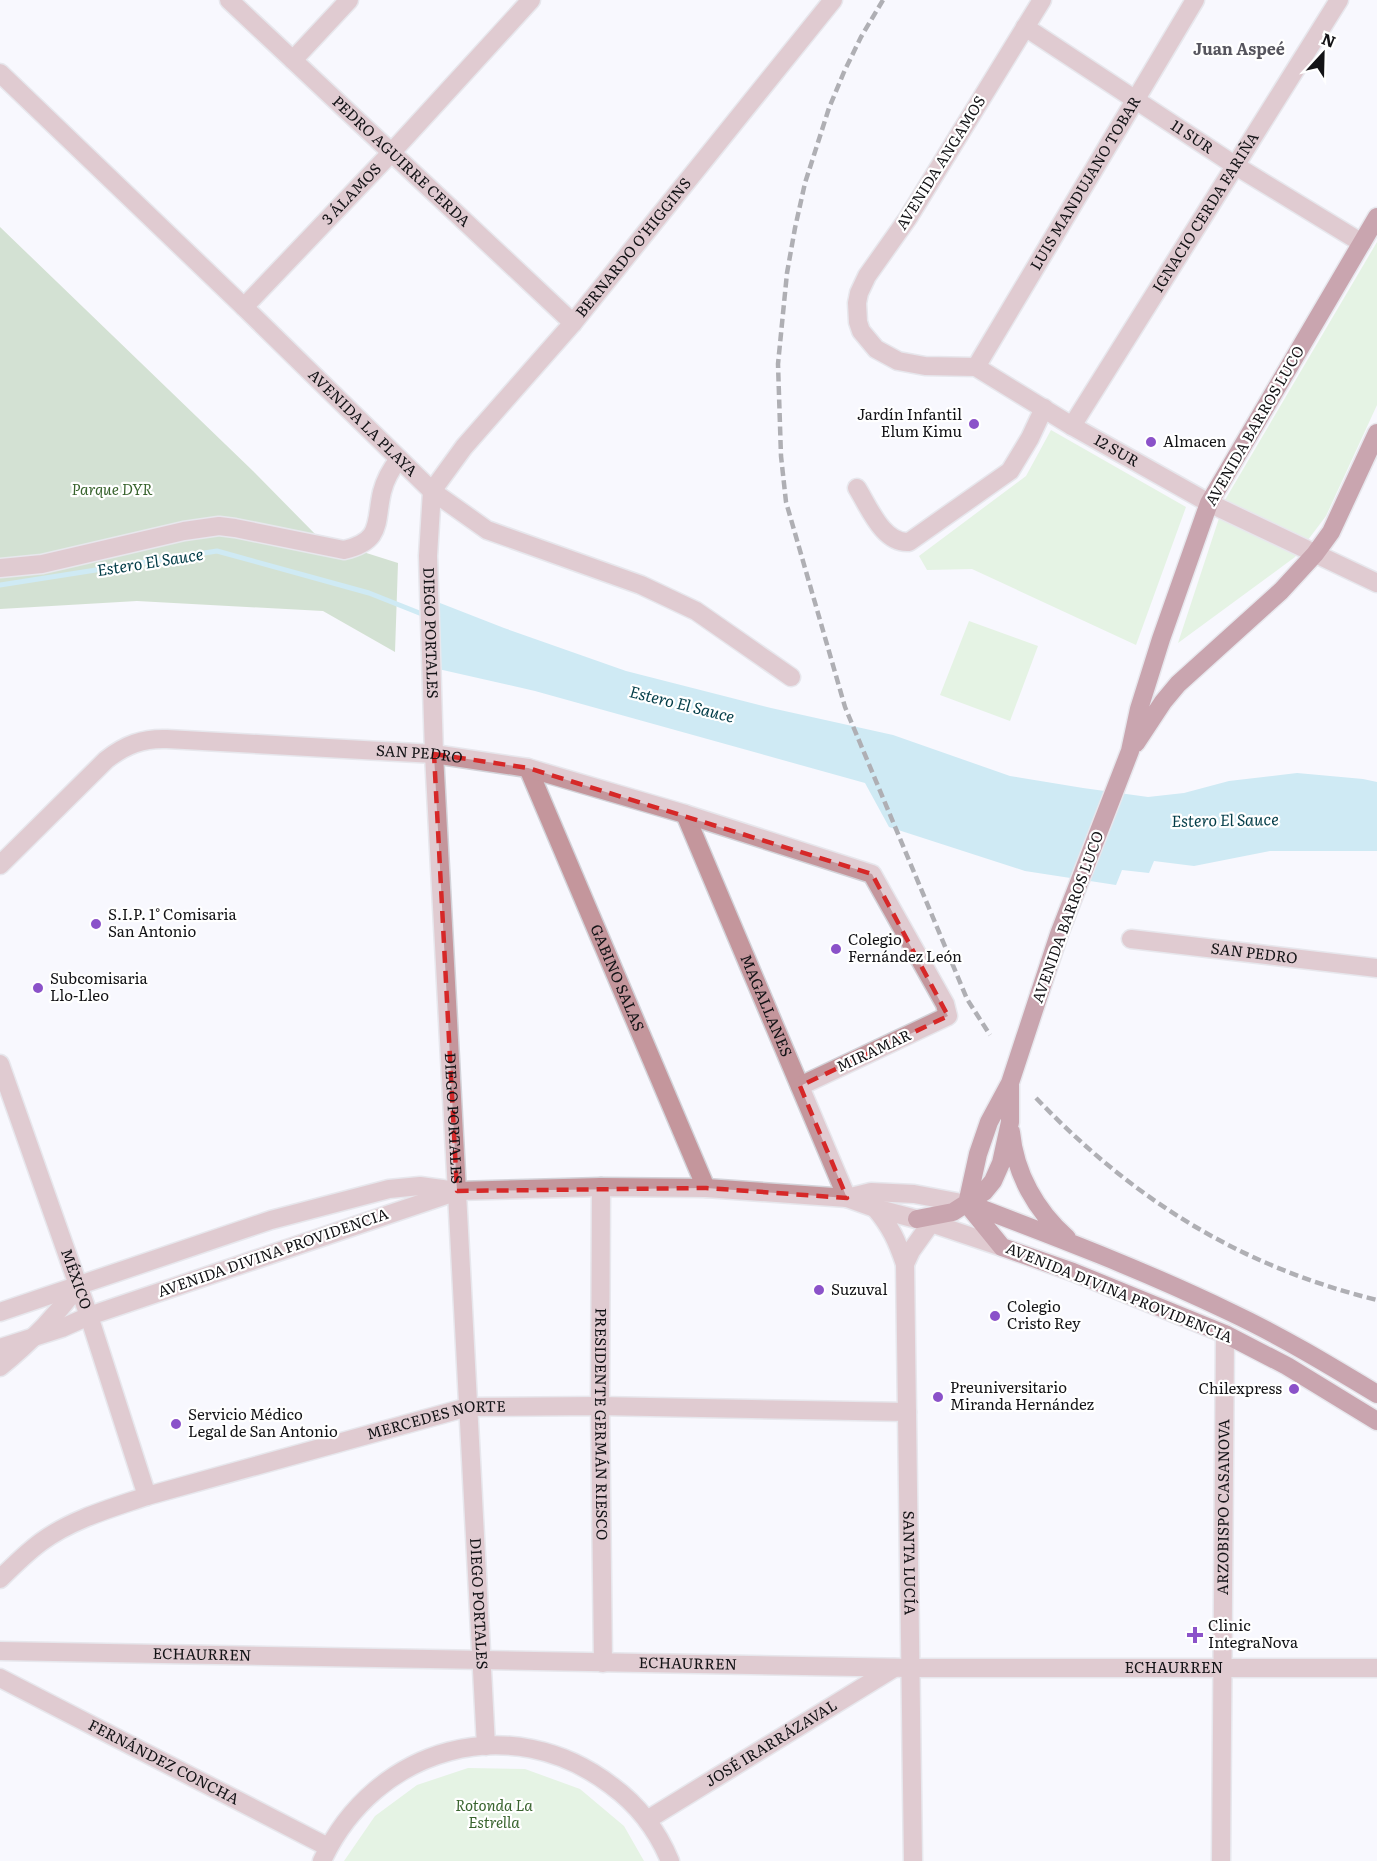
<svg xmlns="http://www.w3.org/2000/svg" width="1377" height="1861" font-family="Literata,serif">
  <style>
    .green { fill: #ceedc6 }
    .forest { fill: #a7c69f }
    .water { fill: #9dd9e9 }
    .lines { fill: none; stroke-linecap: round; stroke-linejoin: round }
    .stream { stroke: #9dd9e9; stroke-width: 5 }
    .minor-casing { stroke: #d3d3d9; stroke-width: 21 }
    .major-casing { stroke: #d3d3d9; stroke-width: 21 }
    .minor { stroke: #c4969c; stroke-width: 18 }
    .major { stroke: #904251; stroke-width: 18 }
    .rail { stroke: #58585c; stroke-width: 4.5; stroke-dasharray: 9 4.5; stroke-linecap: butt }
    .marked { fill: none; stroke: #d62828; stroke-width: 4.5; stroke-dasharray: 12 8; stroke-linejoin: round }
    .poi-dot { fill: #8b52c9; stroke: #fff; stroke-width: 2 }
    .labels { text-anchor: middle; stroke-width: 4.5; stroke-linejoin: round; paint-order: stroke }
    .street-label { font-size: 15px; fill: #131316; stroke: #fff }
    .poi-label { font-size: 15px; fill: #131316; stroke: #fff; text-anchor: start }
    .park-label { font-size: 15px; font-style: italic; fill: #39642e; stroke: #fff }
    .neighbourhood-label { font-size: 16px; font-weight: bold; fill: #56555e; stroke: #fff }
    .water-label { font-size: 16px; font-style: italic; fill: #013b46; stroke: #fff }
  </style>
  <rect width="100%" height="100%" fill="#f8f8fe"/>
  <path class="green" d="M1377 242V405L1326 516 1295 557 1178 643 1225 500Z
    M1051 430 1186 507 1136 645 972 569 927 570 919 556 1026 476Z
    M969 621 1038 646 1010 721 940 695Z
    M468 1768 525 1769 580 1789 624 1826 644 1861H344L375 1816 417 1785Z"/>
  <path class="forest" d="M0 227 253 471 319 538 398 563 395 652 323 611 137 601 0 609Z"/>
  <path class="water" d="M422 596 504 628 626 671 771 708 893 735 1010 776 1083 788 1148 797 1184 793 1229 781 1297 773 1363 779 1377 782V851H1270L1194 866 1154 861 1149 873 1122 870 1116 885 1025 871 889 827 865 783 535 691 425 666Z"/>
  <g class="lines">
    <path class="stream" d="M0 585 217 551 369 593 427 616"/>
    <g class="minor-casing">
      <g id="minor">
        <path id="s1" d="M229 0 573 323"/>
        <path id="s2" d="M1042 0 908 218 867 276 859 293 857 303 858 322 861 331 876 349 898 361 925 366 976 367 1072 426 1209 503 1377 583"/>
        <path id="s3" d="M1025 27 1236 166 1362 243"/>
        <path d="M293 60 349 0"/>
        <path id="s4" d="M0 73 244 307 432 491 487 530 641 585 696 611 791 677"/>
        <path id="s5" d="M244 307 391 153 531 0"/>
        <path id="s6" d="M976 367 1195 0"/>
        <path id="s7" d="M1072 426 1339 0"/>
        <path d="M857 488C869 507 883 544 909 542L1010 471 1030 438 1044 408"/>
        <path id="s8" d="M432 491 428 556 434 754 486 1746"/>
        <path id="s9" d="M432 491 464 447 573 323 833 0"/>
        <path d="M0 568 42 564 184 531 219 526 235 528 344 550C383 541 375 522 382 492 385 480 391 469 399 459"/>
        <path id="s10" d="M528 768 706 1188"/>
        <path id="s11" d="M685 814 847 1198"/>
        <path id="s12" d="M0 865 106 760C125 745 143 738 167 739L434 754 528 768 685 814 872 874 945 1004 948 1016 800 1086"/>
        <path id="s13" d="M1131 939 1377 968"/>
        <path id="s14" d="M0 1064 89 1316 147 1496"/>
        <path id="s15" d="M601 1187 600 1406 603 1663"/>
        <path d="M847 1198 871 1192 914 1194 967 1204"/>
        <path id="s16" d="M875 1208C891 1227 897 1241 905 1264L913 1861"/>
        <path d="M905 1264 911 1251 931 1223"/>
        <path d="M0 1312 271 1220 389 1189 420 1186 457 1191 601 1187 706 1188 847 1198 875 1208 931 1223 1002 1247"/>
        <path d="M0 1348 62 1328 89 1316 452 1193"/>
        <path d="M0 1367C30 1343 55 1317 78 1286"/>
        <path id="s17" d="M0 1579C13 1566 26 1553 41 1542 72 1519 112 1508 147 1496L468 1407 600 1406 907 1412"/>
        <path id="s18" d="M0 1651 911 1668H1377"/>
        <path id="s19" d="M0 1678 328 1847"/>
        <path id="s20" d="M647 1820 894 1668"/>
        <path d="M322 1861C375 1747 511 1708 612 1786 638 1805 658 1832 670 1861"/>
        <path id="s21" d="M1221 1861 1225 1334"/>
      </g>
    </g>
    <g class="major-casing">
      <path id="major" d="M1136 743 1163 702 1178 684 1281 591 1315 554 1331 532 1377 433
        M1011 1132C1015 1173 1036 1211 1067 1238
        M967 1204 978 1154 989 1122 1010 1083 1059 934 1130 751 1139 709 1161 639 1209 503 1377 217
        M967 1204 1002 1247 1073 1272 1225 1334 1287 1366 1377 1421
        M969 1204C1057 1237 1145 1271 1230 1312 1281 1336 1329 1365 1377 1394
        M917 1219 953 1212 984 1192 993 1181 1001 1163 1010 1122V1085"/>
    </g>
    <use href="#minor" class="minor"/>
    <use href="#major" class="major"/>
    <path class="rail" d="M883 0 861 37 844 72 829 108 805 183 795 228 787 273 778 364 781 456 786 502 845 707 967 999 990 1035
      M1036 1098C1134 1200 1239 1266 1377 1300"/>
  </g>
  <path d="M0 0H1377V1861H0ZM434 754 528 768 872 874 948 1016 800 1086 847 1198 706 1188 457 1191Z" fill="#f8f8fe" fill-opacity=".55" fill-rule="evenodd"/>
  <path class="marked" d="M434 754 528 768 872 874 948 1016 800 1086 847 1198 706 1188 457 1191Z"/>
  <g class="poi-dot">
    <circle cx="974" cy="424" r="6"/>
    <circle cx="1151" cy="442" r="6"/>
    <circle cx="96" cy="924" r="6"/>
    <circle cx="836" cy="949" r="6"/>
    <circle cx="38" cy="988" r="6"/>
    <circle cx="819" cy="1290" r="6"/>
    <circle cx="995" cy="1316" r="6"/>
    <circle cx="1294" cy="1389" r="6"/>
    <circle cx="938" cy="1397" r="6"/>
    <circle cx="176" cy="1424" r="6"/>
    <path d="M1192 1626h6v6h6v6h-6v6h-6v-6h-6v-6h6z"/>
  </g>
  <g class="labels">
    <g class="street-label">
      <text dy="5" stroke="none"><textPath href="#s3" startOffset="200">11 SUR</textPath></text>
      <text dy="5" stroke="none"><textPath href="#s1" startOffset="236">PEDRO AGUIRRE CERDA</textPath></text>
      <text transform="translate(941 163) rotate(-58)" y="5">AVENIDA ANGAMOS</text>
      <text dy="5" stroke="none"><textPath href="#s6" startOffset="214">LUIS MANDUJANO TOBAR</textPath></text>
      <text dy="5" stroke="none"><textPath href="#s5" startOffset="156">3 ÁLAMOS</textPath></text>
      <text dy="5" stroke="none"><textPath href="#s7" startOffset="252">IGNACIO CERDA FARIÑA</textPath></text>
      <text dy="5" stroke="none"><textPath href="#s9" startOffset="316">BERNARDO O'HIGGINS</textPath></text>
      <text dy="5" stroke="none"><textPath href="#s4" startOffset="504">AVENIDA LA PLAYA</textPath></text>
      <text transform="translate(1255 426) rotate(-60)" y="5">AVENIDA BARROS LUCO</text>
      <text dy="5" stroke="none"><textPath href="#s2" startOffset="675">12 SUR</textPath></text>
      <text dy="5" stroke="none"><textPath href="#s8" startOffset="142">DIEGO PORTALES</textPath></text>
      <text dy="5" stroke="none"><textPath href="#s12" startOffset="468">SAN PEDRO</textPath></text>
      <text transform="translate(1068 917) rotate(-70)" y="5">AVENIDA BARROS LUCO</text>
      <text dy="5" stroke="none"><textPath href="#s13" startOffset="124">SAN PEDRO</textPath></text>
      <text dy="5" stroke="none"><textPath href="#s10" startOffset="228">GABINO SALAS</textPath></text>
      <text dy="5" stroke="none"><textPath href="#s11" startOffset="208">MAGALLANES</textPath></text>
      <text transform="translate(874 1051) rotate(-25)" y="5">MIRAMAR</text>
      <text dy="5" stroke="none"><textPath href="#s8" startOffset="628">DIEGO PORTALES</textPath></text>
      <text transform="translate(273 1253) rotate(-19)" y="5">AVENIDA DIVINA PROVIDENCIA</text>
      <text dy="5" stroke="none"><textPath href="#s14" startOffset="228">MÉXICO</textPath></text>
      <text transform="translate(1119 1293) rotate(22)" y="5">AVENIDA DIVINA PROVIDENCIA</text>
      <text dy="5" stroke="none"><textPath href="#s17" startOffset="471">MERCEDES NORTE</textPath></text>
      <text dy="5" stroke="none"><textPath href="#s15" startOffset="237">PRESIDENTE GERMÁN RIESCO</textPath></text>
      <text dy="5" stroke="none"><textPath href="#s21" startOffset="354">ARZOBISPO CASANOVA</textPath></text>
      <text dy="5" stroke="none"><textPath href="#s16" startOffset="363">SANTA LUCÍA</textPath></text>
      <text dy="5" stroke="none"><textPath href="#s8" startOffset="1114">DIEGO PORTALES</textPath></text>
      <text dy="5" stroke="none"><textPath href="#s18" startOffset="202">ECHAURREN</textPath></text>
      <text dy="5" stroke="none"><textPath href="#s18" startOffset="688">ECHAURREN</textPath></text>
      <text dy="5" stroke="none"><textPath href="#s18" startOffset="1174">ECHAURREN</textPath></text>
      <text dy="5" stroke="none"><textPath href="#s20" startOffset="146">JOSÉ IRARRÁZAVAL</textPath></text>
      <text dy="5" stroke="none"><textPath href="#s19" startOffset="184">FERNÁNDEZ CONCHA</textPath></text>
    </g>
    <g class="poi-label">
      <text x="962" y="420" text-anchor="end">Jardín Infantil<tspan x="962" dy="17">Elum Kimu</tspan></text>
      <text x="1163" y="447">Almacen</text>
      <text x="108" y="920">S.I.P. 1° Comisaria<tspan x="108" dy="17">San Antonio</tspan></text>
      <text x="848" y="945">Colegio<tspan x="848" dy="17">Fernández León</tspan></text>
      <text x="50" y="984">Subcomisaria<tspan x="50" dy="17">Llo-Lleo</tspan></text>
      <text x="831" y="1295">Suzuval</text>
      <text x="1007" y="1312">Colegio<tspan x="1007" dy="17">Cristo Rey</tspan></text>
      <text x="950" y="1393">Preuniversitario<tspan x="950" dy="17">Miranda Hernández</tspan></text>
      <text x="1282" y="1394" text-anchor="end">Chilexpress</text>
      <text x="188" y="1420">Servicio Médico<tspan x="188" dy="17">Legal de San Antonio</tspan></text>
      <text x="1208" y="1631">Clinic<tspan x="1208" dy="17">IntegraNova</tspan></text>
    </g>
    <g class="park-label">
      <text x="112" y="495">Parque DYR</text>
      <text x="494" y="1811">Rotonda La<tspan x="494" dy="17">Estrella</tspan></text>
    </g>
    <g class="neighbourhood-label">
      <text x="1239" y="55">Juan Aspeé</text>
    </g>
    <g class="water-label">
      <text transform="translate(150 562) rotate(-9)" y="6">Estero El Sauce</text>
      <text transform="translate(682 704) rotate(14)" y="6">Estero El Sauce</text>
      <text transform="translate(1225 820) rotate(-1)" y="6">Estero El Sauce</text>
    </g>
  </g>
  <g transform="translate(1323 54) rotate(22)" stroke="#ffffff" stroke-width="4.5" paint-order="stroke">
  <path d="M0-4.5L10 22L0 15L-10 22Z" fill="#131316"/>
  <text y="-9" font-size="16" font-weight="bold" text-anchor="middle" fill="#131316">N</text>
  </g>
</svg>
